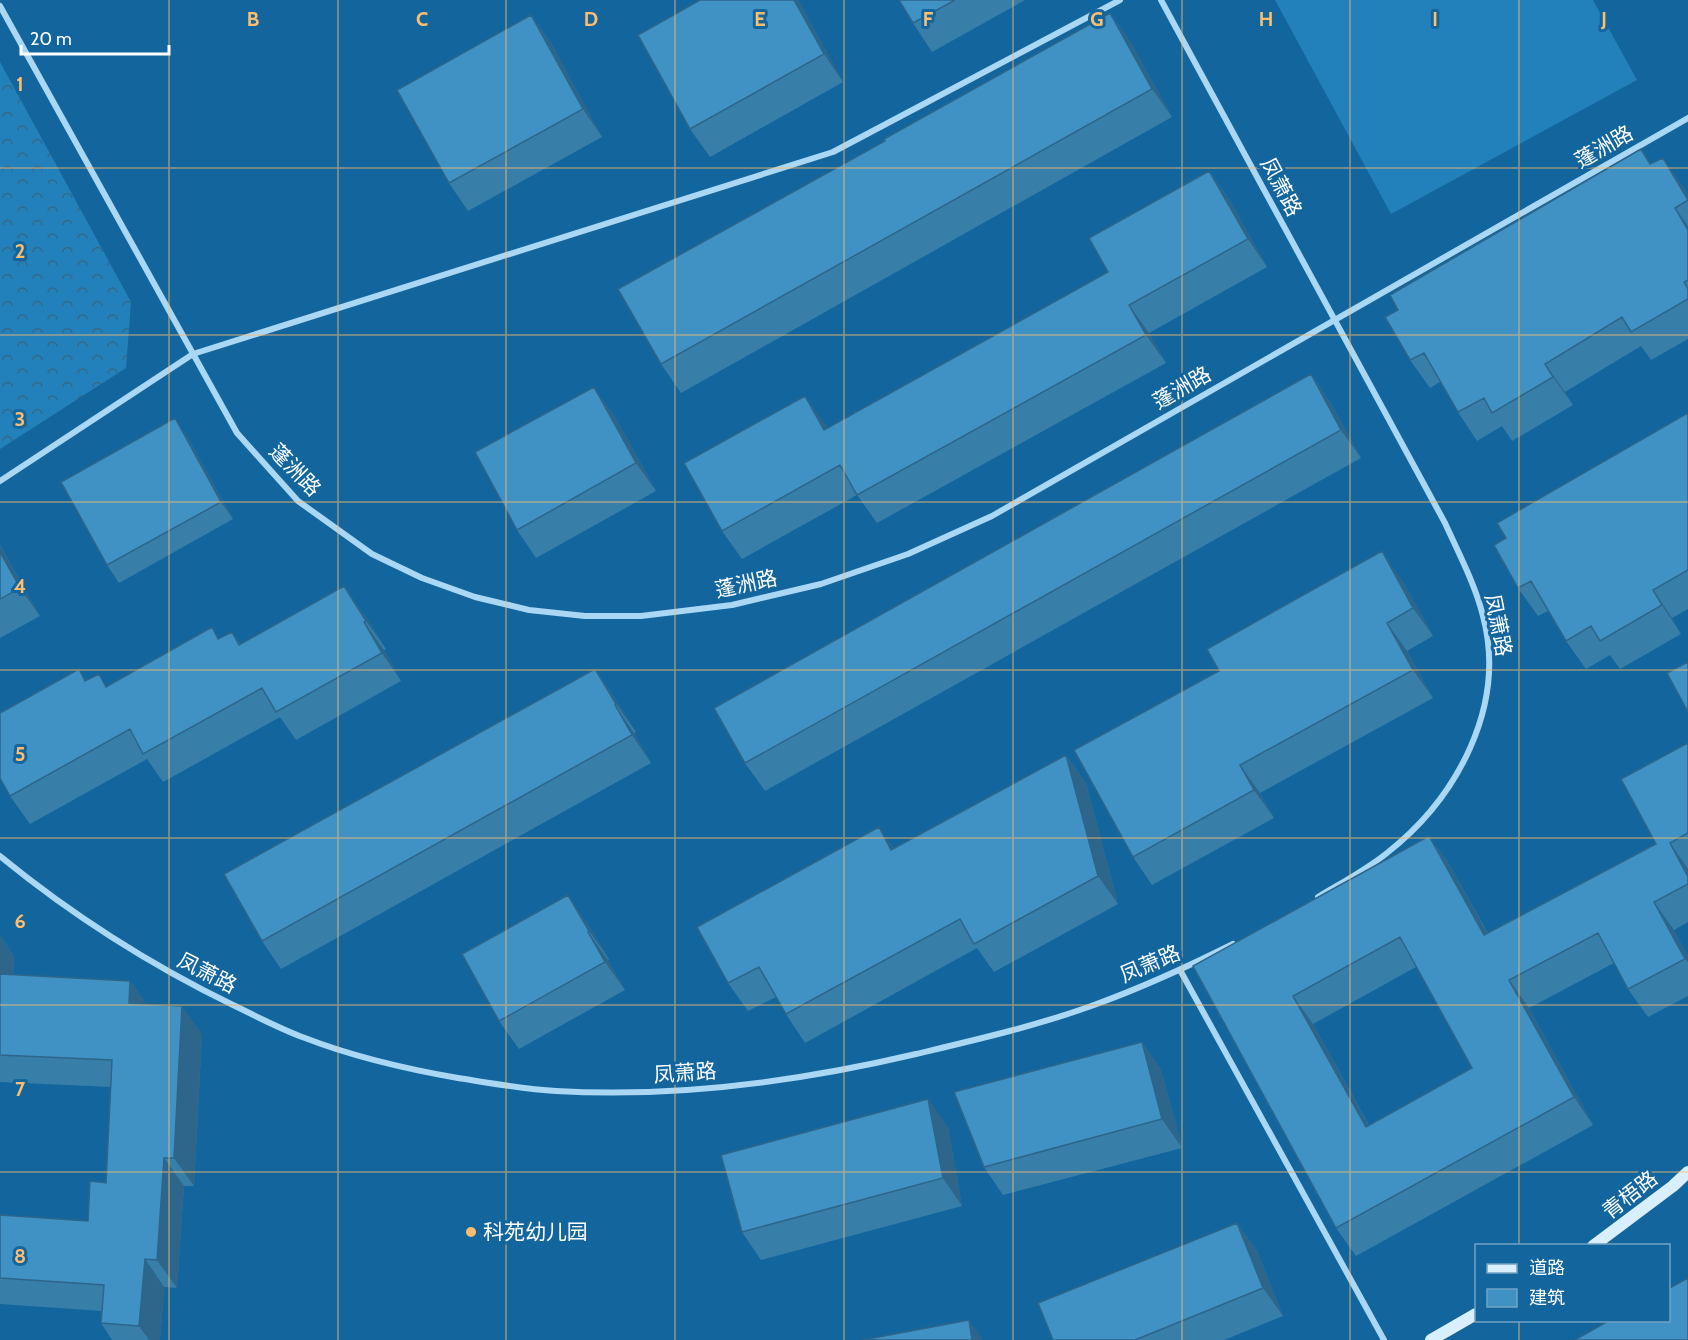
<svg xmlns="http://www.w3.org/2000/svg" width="1688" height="1340" font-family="Cabin,'Noto Sans SC',sans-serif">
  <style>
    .forest { fill: url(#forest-crowns) }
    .pitch { fill: #2280ba }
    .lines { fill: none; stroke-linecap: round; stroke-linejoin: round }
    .street { stroke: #aad7f4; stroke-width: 6 }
    .secondary { stroke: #daeffd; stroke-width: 12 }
    .wall { fill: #377ea9; fill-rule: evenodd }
    .shaded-wall { fill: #2d668a }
    .building { fill: #4092c5; stroke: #2d668a; stroke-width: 1.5; fill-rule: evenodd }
    .grid { fill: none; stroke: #ffbd6d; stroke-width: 1.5; stroke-opacity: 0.55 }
    .poi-dot { fill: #ffbd6d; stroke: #13669d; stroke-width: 2 }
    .labels { text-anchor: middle; stroke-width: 6; stroke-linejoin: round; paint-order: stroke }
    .street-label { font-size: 21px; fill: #fff; stroke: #13669d }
    .poi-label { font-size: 21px; fill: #fff; stroke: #13669d; text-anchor: start }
    .grid-label { font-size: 20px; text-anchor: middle; font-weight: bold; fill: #ffbd6d; stroke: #13669d; stroke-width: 6; stroke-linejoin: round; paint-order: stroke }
  </style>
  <defs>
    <pattern id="forest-crowns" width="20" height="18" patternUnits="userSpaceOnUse" patternTransform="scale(1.5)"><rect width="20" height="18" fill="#2280ba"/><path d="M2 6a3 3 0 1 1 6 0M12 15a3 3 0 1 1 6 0" fill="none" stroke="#356988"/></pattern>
  </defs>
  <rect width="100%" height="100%" fill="#13669d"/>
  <path class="forest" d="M0 62 131 302 126 368 0 449Z"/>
  <path class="pitch" d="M1275 0H1593L1637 80 1391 214Z"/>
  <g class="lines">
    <path class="street" d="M1161 0 1445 523C1459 554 1475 584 1483 616 1507 706 1457 798 1387 853 1366 870 1341 883 1318 897
      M0 6 237 433 298 501 372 554 422 578 475 597 529 610 585 616H641L732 605 821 584 908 554 992 516 1688 118
      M0 481 193 354 833 152 1120 0
      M0 856C72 915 149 964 233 1005 256 1016 280 1029 305 1038 354 1057 406 1069 458 1078 490 1083 523 1089 556 1091 677 1098 797 1082 916 1054 975 1040 1036 1026 1094 1005 1141 988 1187 967 1233 944
      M1180 970 1384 1340"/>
    <path class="secondary" d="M1593 1246 1673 1186 1688 1172
      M1431 1340 1476 1314"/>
  </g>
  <path class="wall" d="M798 0 843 82 710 157 690 129Z
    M899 0H1025L932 52 913 23Z
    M1110 13 1130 41 1172 117 681 393 661 364 885 141Z
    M531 15 551 43 602 137 468 211 449 183Z
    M1651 164 1683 186 1688 195V339L1651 360 1641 346 1565 392 1573 405 1512 441 1502 426 1477 441 1458 412 1440 382 1430 388 1410 360Z
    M1209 171 1229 199 1267 267 1149 333 1166 363 877 523 857 495 742 559 722 531 825 424 827 428 1108 272Z
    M1311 374 1330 402 1361 458 765 791 745 763Z
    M1688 413V609L1672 618 1681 634 1620 669 1610 655 1586 669 1566 641 1548 611 1538 616 1518 588 1506 538Z
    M614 415 656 491 536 558 517 530Z
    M187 436 233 519 119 583 107 565Z
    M0 545 40 616 0 638Z
    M1402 580 1433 636 1407 651 1433 698 1260 793 1274 818 1152 885 1133 857Z
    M364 614 386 649 384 650 401 681 296 740 280 717 163 782 147 759 30 824 10 796 87 680 107 686 220 638 232 632 240 644Z
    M595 669 614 697 636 732 634 733 651 763 281 969 262 941Z
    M1688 743V922L1674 930 1688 956V996L1648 1017 1628 989 1614 963 1529 1008 1593 1125 1356 1256 1336 1228 1193 966 1429 836 1449 864 1488 933 1656 844ZM1416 967 1472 1068 1369 1125 1313 1024Z
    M1066 755 1086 783 1118 904 994 972 977 948 805 1043 786 1014 776 997 748 1011 728 983 894 848Z
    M587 923 609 959 608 960 625 990 519 1049 499 1021Z
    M0 936 14 956 13 975 130 981 146 1004 202 1034 194 1186H184L177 1288 164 1287 160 1340H112L101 1323 102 1311 0 1304V1215L88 1221 106 1183 111 1087 0 1082Z
    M1142 1042 1161 1070 1182 1148 1003 1195 984 1167Z
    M948 1127 962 1206 761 1260 742 1232Z
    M1237 1223 1257 1251 1283 1316 1224 1340H1053Z"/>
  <path class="shaded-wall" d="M794 0H798L843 82 824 54Z
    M1110 13 1130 41 1172 117 1152 89Z
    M531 15 551 43 602 137 583 109Z
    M1663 158 1683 186 1688 195V200Z
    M1209 171 1229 199 1267 267 1248 239Z
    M1675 208 1688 226V230Z
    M1129 305 1149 333 1166 363 1146 335Z
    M1545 364 1565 392 1573 405 1553 377Z
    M1311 374 1330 402 1361 458 1341 430Z
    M594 387 614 415 656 491 636 463Z
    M805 396 825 424 844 458 824 430Z
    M175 418 187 436 233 519 221 502Z
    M0 545 2 549 40 616 20 588 0 552Z
    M1382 551 1402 580 1433 636 1413 608Z
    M344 586 364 614 386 649 366 621Z
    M1653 590 1672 618 1681 634 1662 605Z
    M364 622 384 650 401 681 382 653Z
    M1387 623 1407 651 1433 698 1413 670Z
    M595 669 614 697 636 732 616 704Z
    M615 705 634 733 651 763 632 735Z
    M1066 755 1086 783 1118 904 1098 876Z
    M1240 765 1260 793 1274 818 1254 790Z
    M879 827 899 855 891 850Z
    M1429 836 1449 864 1504 963 1484 935Z
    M1670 843 1688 869V877Z
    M568 895 587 923 609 959 589 931Z
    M1654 902 1674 930 1688 956V963Z
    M588 932 608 960 625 990 605 962Z
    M0 936 14 956 12 1002 0 985Z
    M1509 980 1529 1008 1593 1125 1574 1097Z
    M130 981 150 1009 129 1003Z
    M1293 996 1313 1024 1385 1155 1366 1127Z
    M182 1006 202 1034 194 1186 174 1158Z
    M1142 1042 1161 1070 1182 1148 1162 1119Z
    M928 1099 948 1127 962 1206 943 1178Z
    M164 1158 184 1186 177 1288 157 1260Z
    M1237 1223 1257 1251 1283 1316 1263 1288Z
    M145 1259 164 1287 160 1340H149L139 1326Z
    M969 1320 983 1340H972Z"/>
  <path class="building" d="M700 0H794L824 54 690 129 638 35Z
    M899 0H955L913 23Z
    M1110 13 1152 89 661 364 618 289 885 141 884 139Z
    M531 15 583 109 449 183 397 90Z
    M1641 149 1650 164 1663 158 1688 200 1675 208 1688 230V280L1684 282 1688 289V299L1631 332 1622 317 1545 364 1553 377 1492 413 1484 398 1458 412 1424 353 1410 360 1385 317 1398 310 1390 295Z
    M1209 171 1248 239 1129 305 1146 335 857 495 840 465 722 531 684 463 805 396 824 430 1108 272 1089 238Z
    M1311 374 1341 430 745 763 714 708Z
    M594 387 636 463 517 530 475 452Z
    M1688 413V570L1653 590 1662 605 1600 641 1591 626 1566 641 1531 581 1518 588 1494 545 1506 538 1497 523Z
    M175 418 221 502 107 565 61 482Z
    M1382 551 1413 608 1387 623 1413 670 1240 765 1254 790 1133 857 1074 750 1219 671 1207 649Z
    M0 552 20 588 0 599Z
    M344 586 366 621 364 622 382 653 276 712 262 688 143 754 130 729 10 796 0 778V713L79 669 85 681 99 674 106 687 212 627 218 639 232 632 239 645Z
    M1688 662V712L1667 673Z
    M595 669 616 704 615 705 632 735 262 941 224 874Z
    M1688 743V833L1670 843 1688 877V884L1654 902 1685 959 1628 989 1598 933 1509 980 1574 1097 1336 1228 1193 966 1429 836 1484 935 1656 844 1621 779ZM1400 937 1472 1068 1366 1127 1293 996Z
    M1066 755 1098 876 974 944 960 919 786 1014 759 967 728 983 697 927 879 827 891 850Z
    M568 895 589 931 588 932 605 962 499 1021 462 954Z
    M0 974 130 981 129 1003 182 1006 174 1158H164L157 1260 145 1259 139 1326 101 1323 104 1285 0 1278V1215L88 1221 90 1181 106 1183 112 1060 0 1055Z
    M1142 1042 1162 1119 984 1167 954 1092Z
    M928 1099 943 1178 742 1232 721 1155Z
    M1237 1223 1263 1288 1135 1340H1053L1038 1303Z
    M1688 1278V1340H1575L1610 1320H1668V1289Z
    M969 1320 972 1340H863Z"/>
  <path class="grid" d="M169 0V1340M338 0V1340M506 0V1340M675 0V1340M844 0V1340M1013 0V1340M1182 0V1340M1350 0V1340M1519 0V1246M0 168H1688M0 335H1688M0 502H1688M0 670H1688M0 838H1688M0 1005H1688M0 1172H1688M1519 1320V1340"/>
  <circle class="poi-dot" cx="471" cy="1232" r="6"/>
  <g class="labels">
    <g class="street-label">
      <text transform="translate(1604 147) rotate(-30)" y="7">蓬洲路</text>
      <text transform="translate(1281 187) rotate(62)" y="7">凤萧路</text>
      <text transform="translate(1182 388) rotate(-30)" y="7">蓬洲路</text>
      <text transform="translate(295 470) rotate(46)" y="7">蓬洲路</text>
      <text transform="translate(746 584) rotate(-12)" y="7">蓬洲路</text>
      <text transform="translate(1498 625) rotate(79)" y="7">凤萧路</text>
      <text transform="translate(1150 964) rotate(-23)" y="7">凤萧路</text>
      <text transform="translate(207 973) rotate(27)" y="7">凤萧路</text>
      <text transform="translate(685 1073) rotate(-4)" y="7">凤萧路</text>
      <text transform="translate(1630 1195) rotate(-38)" y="7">青梧路</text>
    </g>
    <g class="poi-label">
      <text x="483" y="1239">科苑幼儿园</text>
    </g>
  </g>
  <g class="grid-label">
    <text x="253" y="26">B</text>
    <text x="422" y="26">C</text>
    <text x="591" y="26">D</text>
    <text x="760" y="26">E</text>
    <text x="928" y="26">F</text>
    <text x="1097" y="26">G</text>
    <text x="1266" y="26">H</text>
    <text x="1435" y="26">I</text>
    <text x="1604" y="26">J</text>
    <text x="20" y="91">1</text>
    <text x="20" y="258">2</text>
    <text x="20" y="426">3</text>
    <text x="20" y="593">4</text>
    <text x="20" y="761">5</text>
    <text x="20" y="928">6</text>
    <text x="20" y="1096">7</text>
    <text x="20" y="1263">8</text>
  </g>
  <rect x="1475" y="1244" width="195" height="78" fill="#13669d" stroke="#71a3c4" stroke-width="1.5"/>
  <rect x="1487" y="1264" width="30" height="9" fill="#daeffd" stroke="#71a3c4" stroke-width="1.5"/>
  <text x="1529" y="1274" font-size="18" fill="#ffffff">道路</text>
  <rect x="1487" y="1289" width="30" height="18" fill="#4092c5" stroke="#71a3c4" stroke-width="1.5"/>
  <text x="1529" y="1304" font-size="18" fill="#ffffff">建筑</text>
  <path d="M21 45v9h148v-9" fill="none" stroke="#ffffff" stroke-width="3"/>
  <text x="30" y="45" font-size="18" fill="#ffffff" stroke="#13669d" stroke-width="4.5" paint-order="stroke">20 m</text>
</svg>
